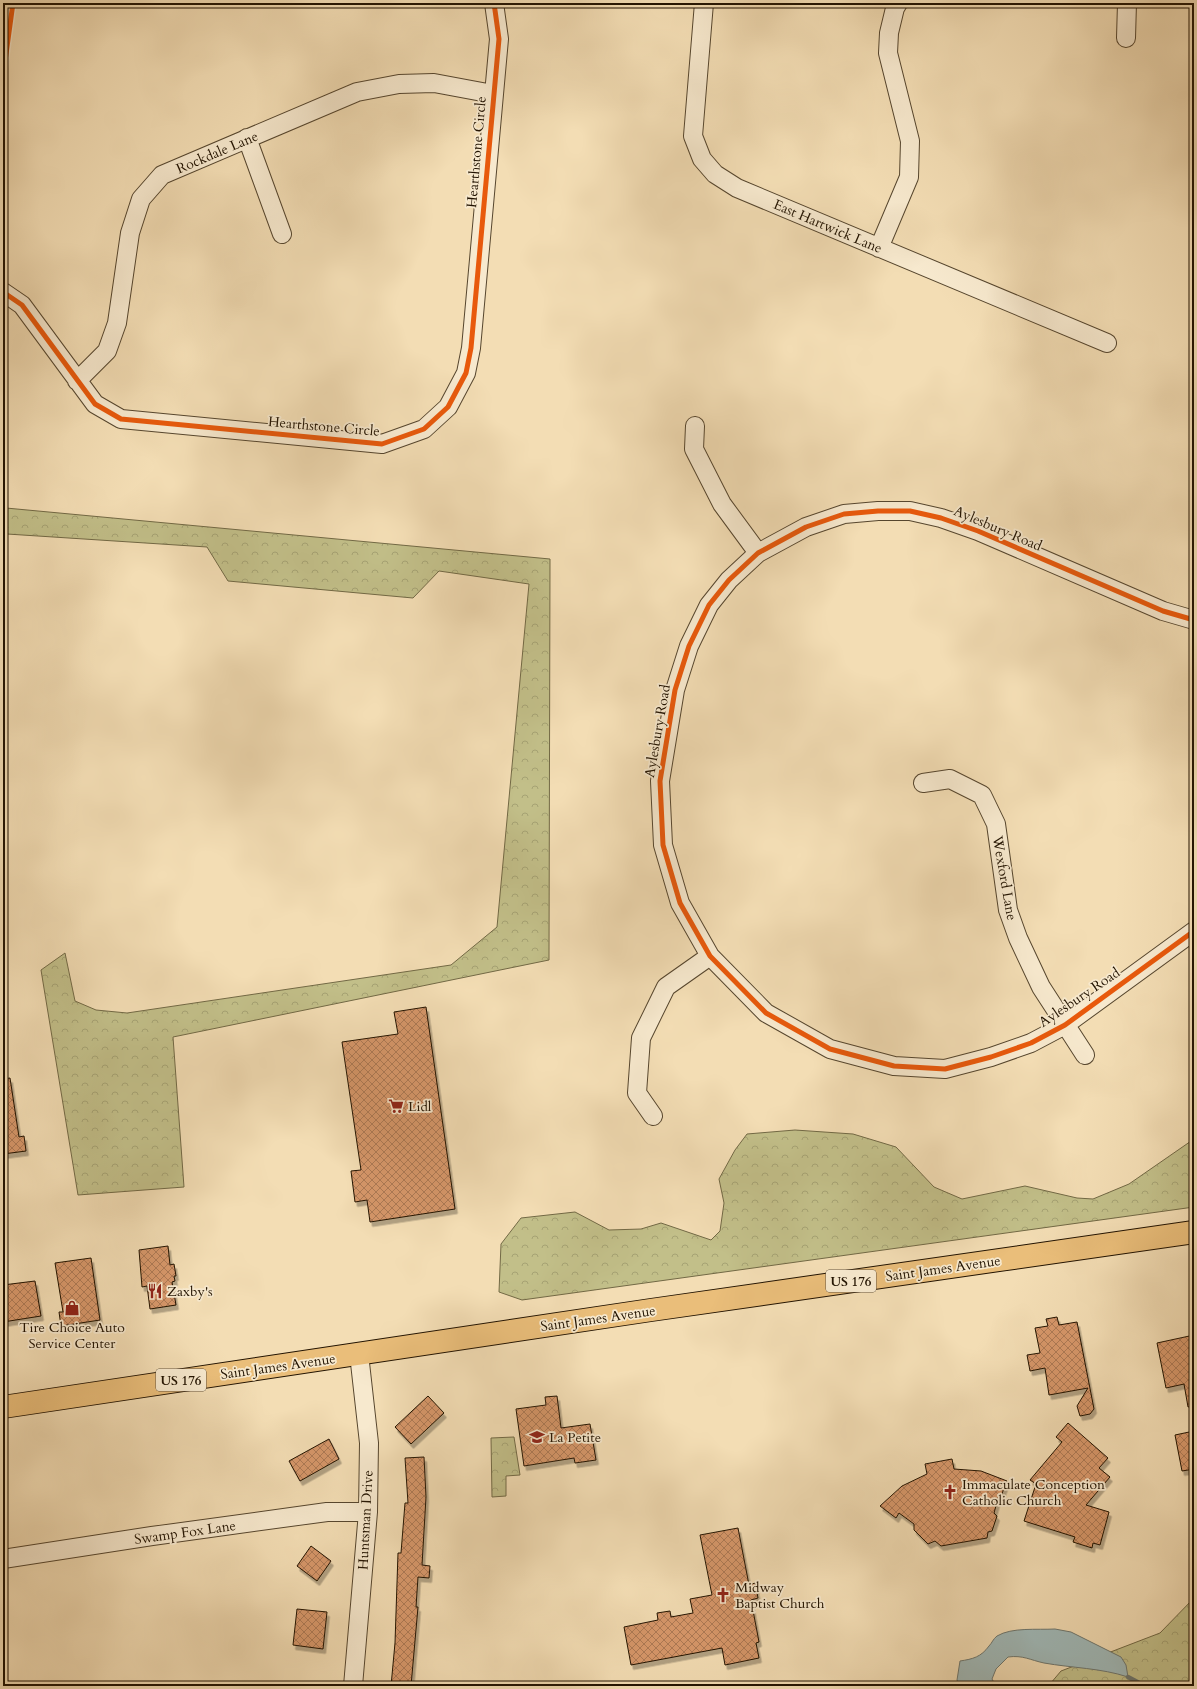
<svg xmlns="http://www.w3.org/2000/svg" width="1197" height="1689" font-family="Cardo,serif">
  <style>
    .forest { fill: url(#forest-crowns); stroke: #726945 }
    .water { fill: #a0b9b8; stroke: #6e776f }
    .lines { fill: none; stroke-linecap: round; stroke-linejoin: round }
    .stream { stroke: #6e776f; stroke-width: 4.5 }
    .building { fill: url(#building-cross-hatch); stroke: #221301; filter: url(#shadow) }
    .minor-casing { stroke: #56462e; stroke-width: 20 }
    .major-casing { stroke: #221301; stroke-width: 24 }
    .minor { stroke: #f7e9ce; stroke-width: 18 }
    .major { stroke: #eabe7a; stroke-width: 22 }
    .cycleway-casing { stroke: #f7e9ce; stroke-width: 8 }
    .cycleway { stroke: #e8590c; stroke-width: 5 }
    .labels { text-anchor: middle; stroke-width: 3.5; stroke-linejoin: round; paint-order: stroke }
    .shield { fill: #f7e9ce; stroke: #62533e; stroke-width: 1 }
    .shield-label { font-size: 13px; font-weight: bold; fill: #221301 }
    .street-label { font-size: 14px; fill: #221301; stroke: #f7e9ce }
    .poi-label { font-size: 14px; fill: #221301; stroke: #f7e9ce; text-anchor: start }
  </style>
  <defs>
    <pattern id="forest-crowns" width="20" height="18" patternUnits="userSpaceOnUse"><rect width="20" height="18" fill="#c2bf89"/><path d="M2 6a3 3 0 1 1 6 0M12 15a3 3 0 1 1 6 0" fill="none" stroke="#a6a374"/></pattern>
    <pattern id="building-cross-hatch" width="8" height="8" patternUnits="userSpaceOnUse"><rect width="8" height="8" fill="#d6976a"/><path d="M0 0l8 8M0 8l8-8" fill="none" stroke="#ad7a55"/></pattern>
    <filter id="shadow"><feDropShadow dx="2.5" dy="4.5" stdDeviation="0" flood-color="#0004"/></filter>
  </defs>
  <rect width="100%" height="100%" fill="#f3ddb4"/>
  <filter id="stains"><feTurbulence type="fractalNoise" baseFrequency=".005" numOctaves="4"/><feColorMatrix values="0 0 0 0 .2 0 0 0 0 .09 0 0 0 0 .02 0 0 0 .5 -.17"/></filter>
  <radialGradient id="worn" r=".72"><stop offset=".6" stop-color="#630" stop-opacity="0"/><stop offset="1" stop-color="#630" stop-opacity=".3"/></radialGradient>
  <path class="forest" d="M3 505 6 508 550 559 549 960 173 1037 184 1187 78 1195 41 970 65 953 75 1001 96 1010 127 1013 451 965 497 927 529 584 439 571 413 598 228 581 207 547 7 534 3 536Z
    M795 1130 853 1134 896 1147 934 1187 962 1199 1025 1186 1077 1198 1093 1199 1129 1184 1194 1139V1207L522 1300 499 1292 501 1244 521 1218 575 1212 609 1230 641 1229 661 1223 711 1240 720 1231 724 1203 719 1179 735 1150 747 1134Z
    M514 1437 520 1475 506 1476V1496L492 1497 491 1438Z
    M1194 1598V1686H1051L1050 1684 1061 1671 1160 1633Z"/>
  <path class="water" d="M1055 1629 1071 1632 1121 1657 1126 1665 1128 1677C1101 1668 1072 1668 1044 1663 1030 1660 1023 1655 1008 1657L996 1669 992 1679 996 1686H959L957 1680 960 1661C973 1659 981 1657 989 1646 992 1643 993 1639 997 1636 1012 1627 1037 1630 1055 1629Z"/>
  <g class="lines">
    <path class="stream" d="M1128 1677 1145 1686"/>
  </g>
  <path class="building" d="M426 1007 455 1209 370 1222 367 1200 355 1202 351 1171 361 1170 342 1042 398 1034 394 1012Z
    M10 1078 19 1137 24 1136 26 1151 3 1154V1079Z
    M168 1246 170 1265 174 1264 176 1276H174L175 1281 172 1282 176 1305 150 1309 147 1286 142 1287 139 1250Z
    M91 1258 100 1320 61 1326 59 1312H63L55 1263Z
    M35 1281 41 1316 3 1322V1285Z
    M1057 1317 1059 1325 1077 1322 1094 1409 1090 1414 1080 1416 1077 1406 1088 1388 1049 1395 1045 1368 1030 1371 1027 1355 1040 1353 1035 1328 1048 1326 1046 1319Z
    M1194 1335V1406L1188 1407 1184 1384 1166 1388 1157 1343Z
    M428 1396 444 1413 411 1444 395 1427Z
    M557 1396 561 1428 590 1424 596 1460 575 1463 574 1458 524 1466 516 1409 546 1405 545 1397Z
    M1068 1423 1108 1458 1099 1468 1110 1477 1086 1505 1109 1512 1100 1545 1093 1543 1092 1548 1073 1542 1075 1537 1024 1521 1036 1484 1030 1480 1062 1442 1056 1437Z
    M1194 1431V1469L1182 1471 1175 1435Z
    M329 1439 339 1459 300 1481 289 1461Z
    M424 1457 426 1497 422 1565 430 1566 429 1578 418 1577 416 1607H418L411 1686H391L395 1643 398 1553H401L405 1503H408L405 1458Z
    M952 1459 954 1469 981 1471 1007 1481 1001 1496 999 1495 994 1513 997 1516 992 1531 988 1532 987 1538 941 1546 935 1541 928 1544 914 1530V1524L899 1513 896 1518 880 1506 902 1486 927 1474 925 1464Z
    M738 1528 749 1585 755 1583 758 1598 751 1600 759 1642 756 1643 759 1658 725 1665 722 1648 631 1665 624 1627 658 1620 657 1613 670 1611 671 1617 693 1613 690 1599 712 1595 700 1535Z
    M311 1546 331 1561 317 1581 297 1566Z
    M297 1609 327 1612 323 1649 293 1645Z"/>
  <g class="lines">
    <g class="minor-casing">
      <path id="minor" d="M704 3 693 136 702 159 715 174 737 188 1107 343
        M1126 38 1127 3
        M247 138 282 234
        M879 248 909 177 910 141 888 53 889 33 895 8 898 3
        M3 292 22 305 95 404 121 419 382 444 424 429 448 407 466 373 471 348 499 39 494 3
        M77 381 107 351 117 323 130 233 141 199 162 175 357 92 399 84 434 83 493 94
        M695 426 694 449 722 504 758 553
        M1194 620 1163 611 978 531 941 518 910 511H878L844 514 806 527 758 553 729 580 709 605 689 646 675 690 660 781 663 845 680 903 710 956 766 1013 830 1049 894 1066 945 1069 991 1057 1031 1043 1065 1025 1194 931
        M923 783 950 779 982 795 996 824 1008 910 1018 938 1041 987 1085 1055
        M653 1116 637 1093 641 1038 666 987 710 956
        M3 1559 152 1536 327 1512H368
        M353 1686 368 1512 369 1443 359 1354"/>
    </g>
    <g class="major-casing">
      <path id="major" d="M3 1407 651 1310 1194 1232"/>
    </g>
    <use href="#minor" class="minor"/>
    <use href="#major" class="major"/>
    <g class="cycleway-casing">
      <path id="cycleway" d="M3 76 13 3
        M3 292 22 305 95 404 121 419 382 444 424 429 448 407 466 373 471 348 499 39 494 3
        M1194 620 1163 611 978 531 941 518 910 511H878L844 514 806 527 758 553 729 580 709 605 689 646 675 690 660 781 663 845 680 903 710 956 766 1013 830 1049 894 1066 945 1069 991 1057 1031 1043 1065 1025 1194 931"/>
    </g>
    <use href="#cycleway" class="cycleway"/>
  </g>
  <defs>
    <g id="supermarket-bare" transform="scale(1.2)"><path d="M-6-5.5h2.5l.6 2H6L4.5 2H-2.5L-4.4-4H-6ZM-1.5 3.2a1.3 1.3 0 1 0 .1 0ZM3 3.2a1.3 1.3 0 1 0 .1 0Z" fill="#8f2418" stroke="#f7e9ce" stroke-width="2.5" paint-order="stroke"/></g>
    <g id="restaurant-bare" transform="scale(1.2)"><path d="M-5-6h1v4h1v-4h1v4h1v-4h1v5L-1.5 .5V6h-2V.5L-5-1ZM5-6V6H3V1.5H1.5Q1.5-4 5-6Z" fill="#8f2418" stroke="#f7e9ce" stroke-width="2.5" paint-order="stroke"/></g>
    <g id="shop-bare" transform="scale(1.2)"><path d="M-5-2.5h2.3a2.7 3.5 0 0 1 5.4 0H5L5.5 6h-11ZM-1.5-2.5h3a1.5 2.3 0 0 0-3 0Z" fill="#8f2418" stroke="#f7e9ce" stroke-width="2.5" paint-order="stroke"/></g>
    <g id="school-bare" transform="scale(1.2)"><path d="M0-5L7-2L0 1L-7-2ZM-4 1L0 2.5L4 1V4Q0 6-4 4Z" fill="#8f2418" stroke="#f7e9ce" stroke-width="2.5" paint-order="stroke"/></g>
    <g id="church-bare" transform="scale(1.2)"><path d="M-1.2-6h2.4v3.5h3.3v2.4h-3.3V6h-2.4V-.1h-3.3v-2.4h3.3Z" fill="#8f2418" stroke="#f7e9ce" stroke-width="2.5" paint-order="stroke"/></g>
  </defs>
  <g fill-rule="evenodd">
    <use href="#supermarket-bare" x="396" y="1106"/>
    <use href="#restaurant-bare" x="155" y="1291"/>
    <use href="#shop-bare" x="72" y="1308"/>
    <use href="#school-bare" x="537" y="1437"/>
    <use href="#church-bare" x="950" y="1492"/>
    <use href="#church-bare" x="723" y="1595"/>
  </g>
  <g class="labels">
    <g class="shield">
      <rect x="826" y="1270" width="50" height="22" rx="3"/>
      <rect x="156" y="1369" width="50" height="22" rx="3"/>
    </g>
    <g class="shield-label">
      <text x="851" y="1286">US 176</text>
      <text x="181" y="1385">US 176</text>
    </g>
    <g class="street-label">
      <text transform="translate(217 152) rotate(-23)" y="5">Rockdale Lane</text>
      <text transform="translate(476 152) rotate(-85)" y="5">Hearthstone Circle</text>
      <text transform="translate(828 226) rotate(23)" y="5">East Hartwick Lane</text>
      <text transform="translate(324 426) rotate(5)" y="5">Hearthstone Circle</text>
      <text transform="translate(998 528) rotate(23)" y="5">Aylesbury Road</text>
      <text transform="translate(657 731) rotate(-80)" y="5">Aylesbury Road</text>
      <text transform="translate(1005 878) rotate(80)" y="5">Wexford Lane</text>
      <text transform="translate(1079 997) rotate(-34)" y="5">Aylesbury Road</text>
      <text transform="translate(943 1268) rotate(-8)" y="5">Saint James Avenue</text>
      <text transform="translate(598 1318) rotate(-8)" y="5">Saint James Avenue</text>
      <text transform="translate(278 1366) rotate(-8)" y="5">Saint James Avenue</text>
      <text transform="translate(365 1520) rotate(-87)" y="5">Huntsman Drive</text>
      <text transform="translate(185 1532) rotate(-8)" y="5">Swamp Fox Lane</text>
    </g>
    <g class="poi-label">
      <text x="408" y="1111">Lidl</text>
      <text x="167" y="1296">Zaxby's</text>
      <text x="72" y="1332" text-anchor="middle">Tire Choice Auto<tspan x="72" dy="16">Service Center</tspan></text>
      <text x="549" y="1442">La Petite</text>
      <text x="962" y="1489">Immaculate Conception<tspan x="962" dy="16">Catholic Church</tspan></text>
      <text x="735" y="1592">Midway<tspan x="735" dy="16">Baptist Church</tspan></text>
    </g>
  </g>
  <rect width="1197" height="1689" fill="none" stroke="#f3ddb4" stroke-width="16"/>
  <rect x="4" y="4" width="1189" height="1681" fill="none" stroke="#221301" stroke-width="2"/>
  <rect x="8" y="8" width="1181" height="1673" fill="none" stroke="#221301"/>
  <rect width="100%" height="100%" filter="url(#stains)"/>
  <rect width="100%" height="100%" fill="url(#worn)"/>
</svg>
